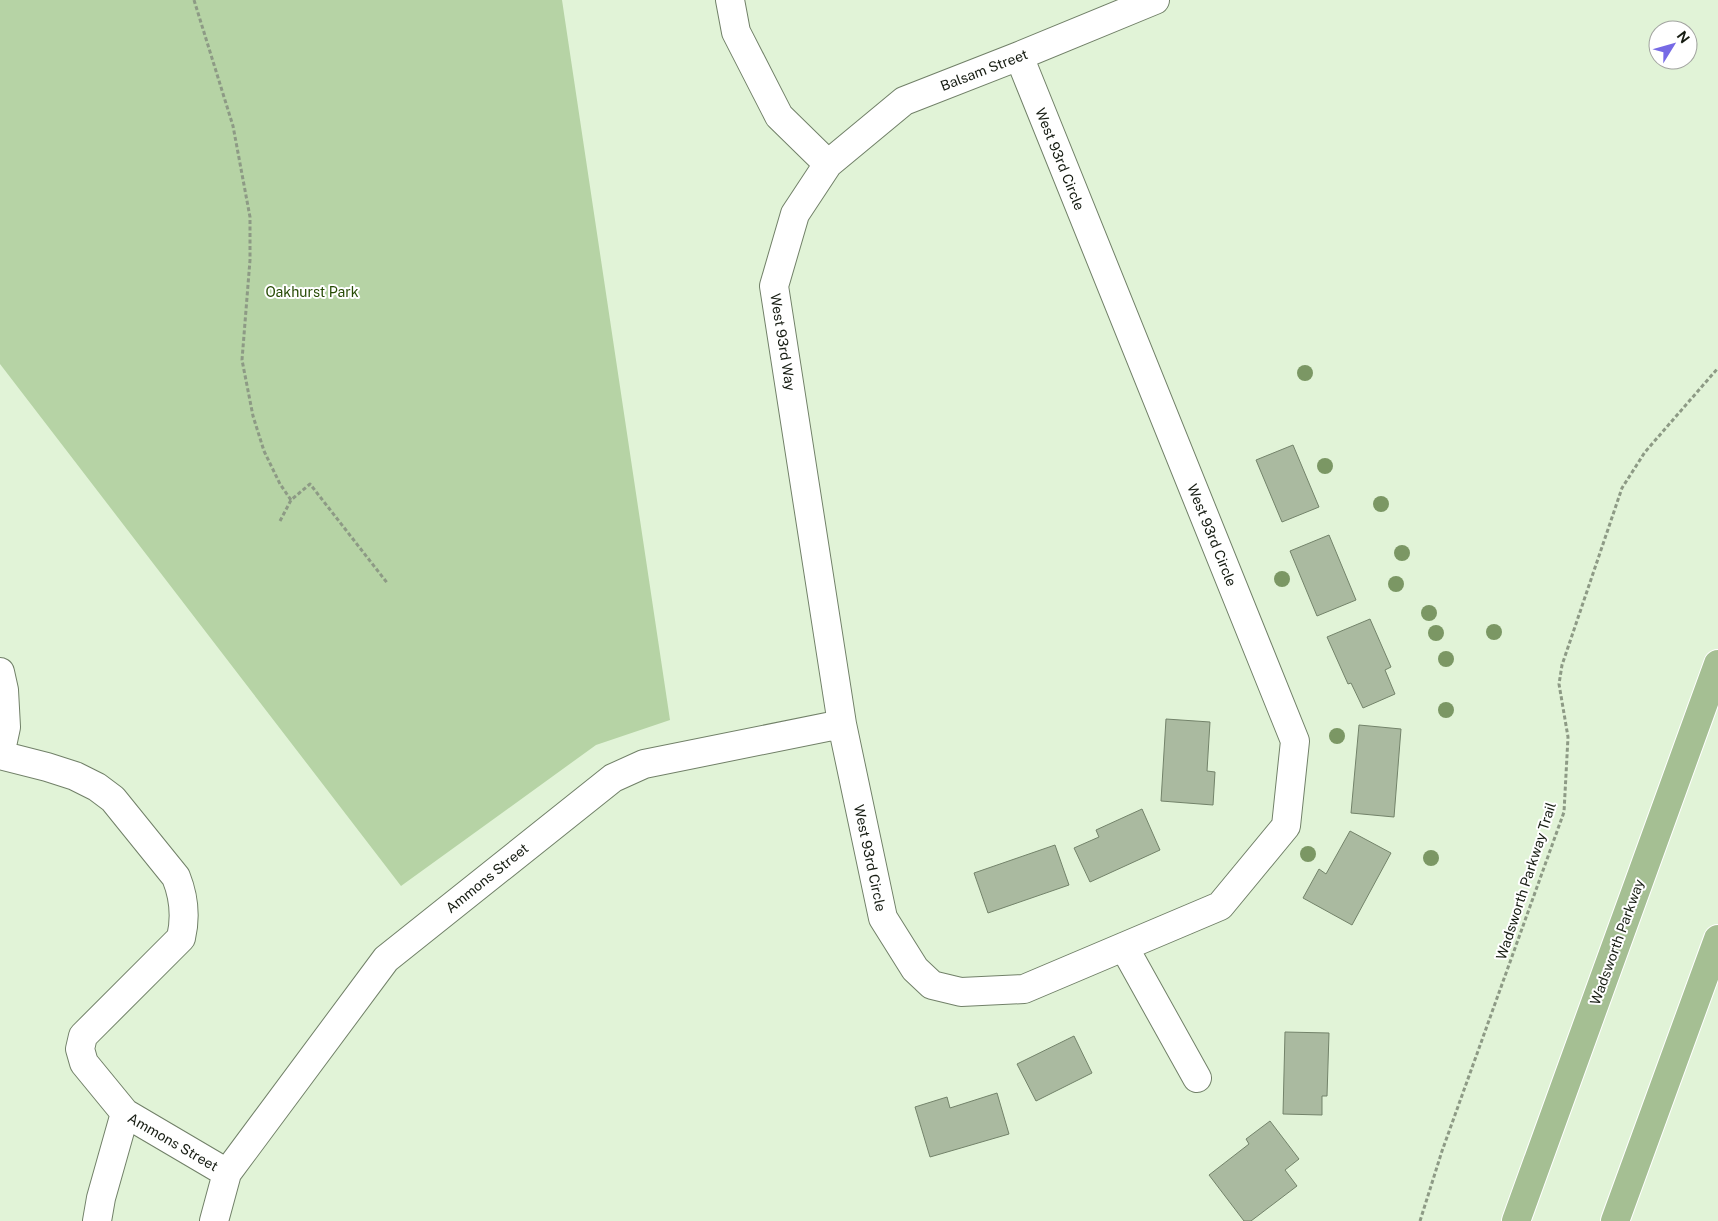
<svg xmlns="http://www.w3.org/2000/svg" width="1718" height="1221" font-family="'Public Sans',sans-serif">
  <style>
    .green { fill: #b6d3a5 }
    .building { fill: #aabaa0; stroke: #73836a }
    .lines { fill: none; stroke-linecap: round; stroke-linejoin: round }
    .minor-casing { stroke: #718068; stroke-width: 30 }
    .major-casing { stroke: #fff; stroke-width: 30 }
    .path { stroke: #8d9a85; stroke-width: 3; stroke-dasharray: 4 2.5; stroke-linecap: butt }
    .minor { stroke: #fff; stroke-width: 28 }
    .major { stroke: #a5bf93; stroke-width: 28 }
    .tree { fill: #7b9764 }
    .labels { text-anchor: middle; stroke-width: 4; stroke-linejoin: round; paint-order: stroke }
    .street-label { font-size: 14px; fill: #161c12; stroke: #fff }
    .park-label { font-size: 14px; fill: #284c06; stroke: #fff }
  </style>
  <rect width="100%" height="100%" fill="#e1f3d7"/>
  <path class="green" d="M0 0H562L670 720 596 745 401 886 0 364Z"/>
  <path class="building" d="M1293 445 1319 507 1282 522 1256 460Z
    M1329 535 1356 600 1317 616 1290 551Z
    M1370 619 1391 667 1385 670 1395 694 1363 708 1351 683 1348 684 1327 637Z
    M1166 719 1210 722 1207 771 1215 772 1213 805 1161 801Z
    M1359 725 1401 729 1394 817 1351 813Z
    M1142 809 1160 850 1090 882 1074 848 1099 837 1096 830Z
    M1350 831 1391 853 1352 925 1303 898 1319 869 1326 874Z
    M1055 845 1069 885 988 913 974 873Z
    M1285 1032 1329 1033 1327 1096H1322V1115L1283 1114Z
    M1074 1036 1092 1073 1036 1101 1017 1064Z
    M997 1093 1009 1134 930 1157 915 1107 947 1097 950 1108Z
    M1270 1121 1299 1159 1285 1170 1297 1186 1251 1221H1244L1209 1175 1249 1144 1246 1139Z"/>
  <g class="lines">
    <g class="minor-casing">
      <path id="minor" d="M730 0 736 32 779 116 828 164
        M1019 56 1295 741 1286 826 1220 906 1024 989 961 992 932 985 915 969 883 918 842 724 774 286 795 214 828 164 904 101 1019 56 1155 0
        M0 672 4 690 6 727 0 755
        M0 755 47 767 75 776 97 787 113 799 176 877C184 897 186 917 181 938L83 1036 80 1049 84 1063 125 1113 227 1173
        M1124 947 1197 1078
        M97 1221 101 1198 125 1113
        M214 1221 227 1173 386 959 613 778 644 764 842 724"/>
    </g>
    <g class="major-casing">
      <path id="major" d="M1516 1221 1718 664
        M1615 1221 1718 939"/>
    </g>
    <path class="path" d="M194 0 233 126 250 217V260L242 360 253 416 264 451 280 484 291 500 310 484 388 584
      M280 521 291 500
      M1420 1221 1442 1151 1564 812 1568 737 1559 684 1562 665 1622 488 1645 452 1718 368"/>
    <use href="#minor" class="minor"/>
    <use href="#major" class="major"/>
  </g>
  <g class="tree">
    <circle cx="1305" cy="373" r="8"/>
    <circle cx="1325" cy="466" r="8"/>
    <circle cx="1381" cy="504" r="8"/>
    <circle cx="1402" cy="553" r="8"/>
    <circle cx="1282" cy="579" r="8"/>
    <circle cx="1396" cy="584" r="8"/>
    <circle cx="1429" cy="613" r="8"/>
    <circle cx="1494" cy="632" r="8"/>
    <circle cx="1436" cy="633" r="8"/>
    <circle cx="1446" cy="659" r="8"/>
    <circle cx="1446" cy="710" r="8"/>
    <circle cx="1337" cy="736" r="8"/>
    <circle cx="1308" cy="854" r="8"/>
    <circle cx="1431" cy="858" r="8"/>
  </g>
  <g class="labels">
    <g class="street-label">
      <text transform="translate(984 70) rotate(-21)" y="5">Balsam Street</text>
      <text transform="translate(1060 159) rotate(68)" y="5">West 93rd Circle</text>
      <text transform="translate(783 342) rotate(81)" y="5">West 93rd Way</text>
      <text transform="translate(1212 535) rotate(68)" y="5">West 93rd Circle</text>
      <text transform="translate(870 858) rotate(78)" y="5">West 93rd Circle</text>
      <text transform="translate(487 878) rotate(-39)" y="5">Ammons Street</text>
      <text transform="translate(1526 881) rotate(-72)" y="5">Wadsworth Parkway Trail</text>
      <text transform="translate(1617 942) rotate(-70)" y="5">Wadsworth Parkway</text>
      <text transform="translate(173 1142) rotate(30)" y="5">Ammons Street</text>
    </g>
    <g class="park-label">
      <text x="312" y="297">Oakhurst Park</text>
    </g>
  </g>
  <g transform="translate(1673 45) rotate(53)"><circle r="24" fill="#ffffff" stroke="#a2a4a0"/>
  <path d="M0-4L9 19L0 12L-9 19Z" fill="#766ae5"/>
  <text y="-8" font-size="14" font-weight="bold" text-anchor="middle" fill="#161c12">N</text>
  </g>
</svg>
